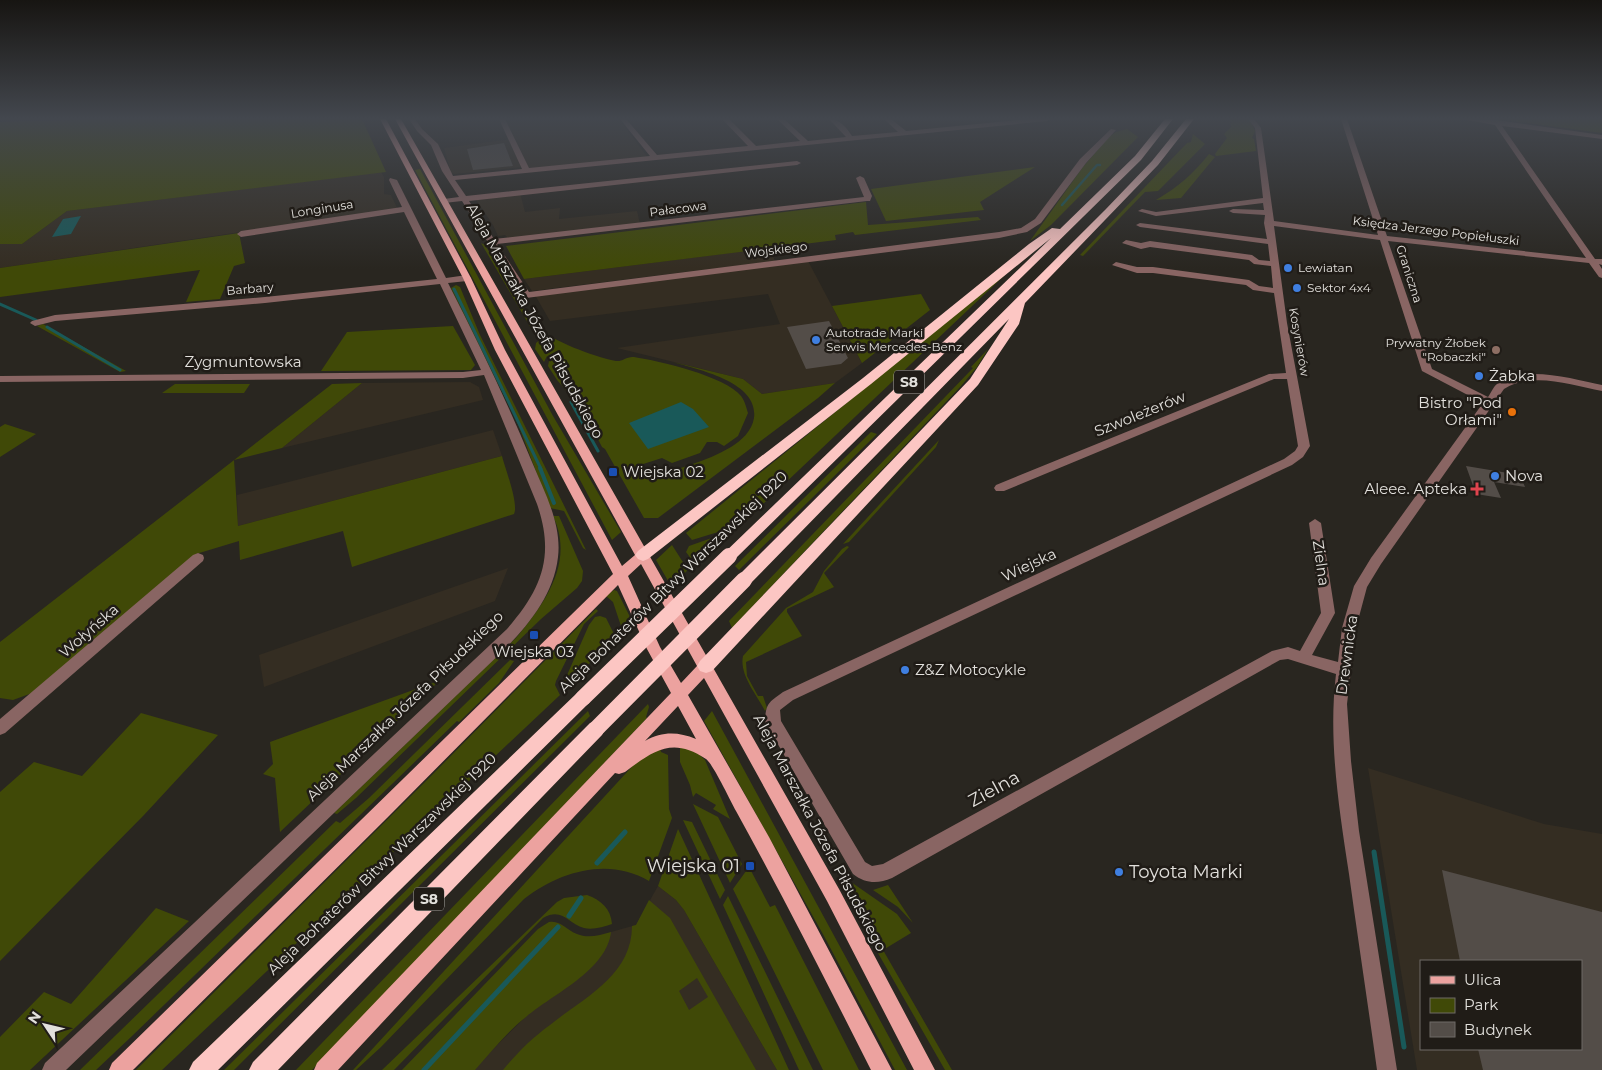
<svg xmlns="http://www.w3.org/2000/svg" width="1602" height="1070" font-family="Montserrat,sans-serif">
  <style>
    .built { fill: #342d22; fill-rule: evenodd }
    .green { fill: #404907; fill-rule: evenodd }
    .water { fill: #195959 }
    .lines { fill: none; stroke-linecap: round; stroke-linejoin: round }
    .stream-far3 { stroke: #195959; stroke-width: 2.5 }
    .stream-far2 { stroke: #195959; stroke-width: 3 }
    .stream-far1 { stroke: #195959; stroke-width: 4 }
    .stream { stroke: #195959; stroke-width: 5 }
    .building { fill: #534d48 }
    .minor { fill: #896563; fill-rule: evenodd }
    .major { fill: #eca29f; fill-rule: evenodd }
    .highway { fill: #fcc6c3; fill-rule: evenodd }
    .highway-bridge { stroke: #fcc6c3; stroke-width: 16 }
    .shop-dot { fill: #3f7fe0; stroke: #201c17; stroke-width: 2 }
    .education-dot { fill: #8d6e63; stroke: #201c17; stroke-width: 2 }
    .food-dot { fill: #e8710a; stroke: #201c17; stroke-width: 2 }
    .transit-dot { fill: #1a4fb4; stroke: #201c17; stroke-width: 2 }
    .health-dot { fill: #e0444e; stroke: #201c17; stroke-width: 2 }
    .labels { text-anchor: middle; stroke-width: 5; stroke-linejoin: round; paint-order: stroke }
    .far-street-label { font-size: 12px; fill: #e2e0dc; stroke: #201c17 }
    .far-poi-label { font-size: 12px; fill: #e2e0dc; stroke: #201c17; text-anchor: start }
    .shield { fill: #201c17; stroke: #a8a5a1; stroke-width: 1 }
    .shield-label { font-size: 14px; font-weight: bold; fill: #e2e0dc }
    .street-label { font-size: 15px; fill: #e2e0dc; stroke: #201c17 }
    .poi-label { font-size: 15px; fill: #e2e0dc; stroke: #201c17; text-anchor: start }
    .near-street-label { font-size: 18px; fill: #e2e0dc; stroke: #201c17 }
    .near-poi-label { font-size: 18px; fill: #e2e0dc; stroke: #201c17; text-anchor: end }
  </style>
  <rect width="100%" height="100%" fill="#292620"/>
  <path class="built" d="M505 119H619L648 158 527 171Z
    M511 139 524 167 454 174 451 173 444 148Z
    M381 172 384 177V194L391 195 397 208 395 209 0 268V244H22L67 211Z
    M520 193 525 212 560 208 559 219 637 211 640 224 508 238 505 235 498 236 493 225 475 198Z
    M769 248 775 261 532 291 524 279Z
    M808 261 862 363 835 383 762 394 743 379 617 348 780 324 768 294 550 321 535 295Z
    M470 382 479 387 483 400 282 448 362 383Z
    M493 430 502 456 238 526 237 495Z
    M508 568 495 601 264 687 259 655Z
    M1368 768 1544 824 1602 834V1070H1417ZM1421 961H1581V1049H1421Z
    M658 886 676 900 684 910 777 1070H472L611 932 636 925Z"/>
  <path class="green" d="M112 119H362L386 172 67 211 22 244H0V122Z
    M1230 119 1250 120 1255 131 1252 138 1254 139 1256 151 1216 156 1215 154 1227 138 1224 134 1231 127Z
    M1497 119H1602V133Z
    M1127 129 1138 137 1051 225 1030 241 1083 167 1109 137 1116 132Z
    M1193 134 1205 144 1158 191 1145 192 1083 256 1080 255 1187 143 1191 142Z
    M1209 154 1215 157 1181 198 1156 200C1178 187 1193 174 1209 154Z
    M1035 167 980 202 984 210 886 221 871 189Z
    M420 169 553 416 621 532 612 540 415 170Z
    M866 202 868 225 978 217 981 220 855 235 853 232 835 235 836 240 524 279 506 246Z
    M239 233 245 263 234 266 220 299 186 302 200 270 0 297V268Z
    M481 243 485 245 535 327C554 341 591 356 616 361 622 362 627 356 634 357 659 361 725 376 741 396 745 401 746 407 748 413L738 436 724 446 717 442H707L700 453 672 463 662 458 640 465 648 478C676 469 706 462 731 447 741 441 752 431 754 418 759 382 699 370 673 362L743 379 762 394 835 383 818 398 658 518H644L605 449 602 447 583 410 557 380 548 366 549 361 547 356 544 362 535 349 536 343 542 338 531 328Z
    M1007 273 741 525 692 540 686 533Z
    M456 285 460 287 480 335 586 550 583 548 564 511 550 508 518 424 451 288Z
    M921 294 930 310 862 363 832 306Z
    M43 324 126 371 120 372 37 326Z
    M453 326 475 365 471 370 321 371 347 332Z
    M988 349 977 367 961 386 732 628 729 621 973 368 971 367Z
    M362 383 282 448 234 460 238 526 502 456C505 468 519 504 514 514L352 567 343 531 240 560 239 541 196 554 32 693 13 700 0 698V642L332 384Z
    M175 384H250L244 393H162Z
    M5 424 36 434 0 457V427Z
    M871 432 877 434 739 570 735 566Z
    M939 440 936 447 849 542 843 544Z
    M553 516H559L583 571 582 581 577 588 541 619 356 798 337 814 334 813 516 638C545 603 575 562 553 516Z
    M723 534 725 535 695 564 686 552 689 546Z
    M672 545 688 570 671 586 656 560Z
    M847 546 849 547 824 573 834 587 787 609V612L802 636 746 662 747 676 758 696H763L767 708 765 711C757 695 739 675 743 656L786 608 813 592 824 571 842 549Z
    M614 590 617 591 633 623 623 632 613 602 606 596Z
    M596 609 598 611 584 624 556 681 555 685 560 695 162 1070H136L432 775Z
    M600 616 606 618 616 638 568 684 564 682 589 625 595 617Z
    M510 660 514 661 499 683 459 722 457 721 131 1037 96 1070H80L336 821 340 823 369 798Z
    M438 681 436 684 280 832 275 778 263 774 273 764 270 742Z
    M648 704 649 707 646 717 647 718 312 1070H296Z
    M588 711 590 716 234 1070H224Z
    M712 711 907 1070H908H895L824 936 704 721Z
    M141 713 218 735 144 815 0 961V792L34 762 82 776Z
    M680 746 698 753 705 760 730 819 713 809 716 805 696 793 693 797 690 785 680 762Z
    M660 747 661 752 668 755 669 809 672 818 649 881C609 857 560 871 524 899L381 1047 356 1070H353L639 759Z
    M693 804 718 817 742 864 730 883Z
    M683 820 692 822 725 890 720 899Z
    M678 829 679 831 789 1070H777L684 910 676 900 658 886Z
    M749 867 770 907 775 905 859 1070H823L733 889Z
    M843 869 851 882 897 914 911 933 883 950 952 1070H945L863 927 864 924 840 871Z
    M888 885 913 923 898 907 873 890Z
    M587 895C601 900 611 909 612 924 603 927 593 930 584 928 568 924 563 907 543 918L394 1070H382L557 902 564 898Z
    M728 896 813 1070H799L723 905Z
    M649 900 670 918 756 1070H503C517 1053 532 1038 550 1025 583 998 632 976 632 926L636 925ZM697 978 708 997 689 1010 679 991Z
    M156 908 189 921 30 1070H0V1037L44 992 71 1004Z
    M549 922C561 920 566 930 577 934 588 939 600 935 611 932 607 970 553 994 526 1017 507 1032 491 1052 475 1070H402L538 929Z"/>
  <path class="water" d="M81 216 71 234 52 237 63 219Z
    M681 402 693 409 709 427 648 449 629 423Z"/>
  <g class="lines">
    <path class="stream-far3" d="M1062 205 1097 165H1100"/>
    <path class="stream-far2" d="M454 289 541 469
      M0 304 36 320
      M47 327 120 370
      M571 402 598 451"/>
    <path class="stream-far1" d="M540 468 554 503"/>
    <path class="stream" d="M1374 852 1404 1047
      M597 863 625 832
      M569 916 581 898
      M424 1070 558 927"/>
  </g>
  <path class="building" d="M504 143 513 166 473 170 467 149Z
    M829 321 848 358 841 364 806 369 787 327Z
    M1466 466 1520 475 1525 487 1494 482 1501 498 1476 494Z
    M1442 870 1602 912V1070H1483L1478 1049H1581V961H1460Z"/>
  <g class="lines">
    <path class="minor" d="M409 119H415L422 129 438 144 453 176 522 169 499 119H505L529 168 650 156 620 119H626L657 155 748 146 722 119H729L756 146 800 141 777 119H784L808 141 846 137 829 119C840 119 846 127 852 136L898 132 884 119H891L906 131 1029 119H1050L1047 121 455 180 466 196 797 161 801 163 797 165 469 201 494 239 864 197 856 178 860 176 864 178 872 196 870 201H867L497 244 529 292 999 232 1021 228 1035 219 1080 159 1111 129 1116 130 1086 163 1041 223 1027 232 999 238 526 298 521 295 462 201 444 203 440 201 444 199 459 197 442 171 431 145 417 131Z
      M1248 119H1254L1261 128 1274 221 1378 235 1341 119H1347L1387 236 1586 258 1495 125 1462 119 1496 120 1602 135V139L1502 126 1595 259H1602V265L1599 264 1602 269V278L1599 277 1589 263 1388 241 1432 369 1488 397C1491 393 1493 387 1497 384 1523 364 1573 379 1602 385V391C1571 385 1533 371 1504 389L1381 564 1367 587 1356 628 1347 704 1351 761 1359 831 1397 1070H1377C1368 1005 1358 939 1349 874 1339 808 1328 740 1336 674L1288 659 1280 660 892 878C878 884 866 884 853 874L765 722C766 703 768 703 783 692L1284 459 1295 451 1298 446 1287 379H1274L1004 491H996L994 488 996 485 1269 374 1286 373 1274 293 1253 290 1246 285 1153 273H1137L1112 265 1116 262 1137 267H1153L1249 280 1259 286 1273 288 1271 266 1254 264 1249 260 1150 247 1141 249 1122 243 1126 240 1141 243 1150 241 1252 255 1259 260 1270 261 1268 244 1140 227 1136 225 1140 223 1267 239 1264 223 1265 215 1233 213 1229 211 1233 209 1264 210 1263 203 1156 216 1138 211 1142 209 1156 212 1263 198 1255 128ZM1274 226 1380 240 1422 371 1483 403 1371 558 1354 586 1342 628 1338 662 1312 655 1335 613 1321 523 1315 519 1309 523 1321 613 1300 651 1288 647 1272 651 883 864 872 866 865 862 781 721 780 710 793 700 1292 465 1303 457 1310 446 1287 323Z
      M390 178 397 180 446 278 467 275 471 278 467 281 448 283C478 342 507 401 532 462 544 491 562 524 558 557 554 593 531 622 506 648L66 1070H42L45 1063 507 629C542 589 555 556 537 504L484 375 463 378 0 382V376L463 372 481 370 440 284 265 303 55 321 35 326 30 323 32 321 55 315 265 297 437 279 404 212 241 237 237 234 241 231 402 207 389 180Z
      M198 553 203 555 204 558 203 561 5 733 0 735V719L193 555Z"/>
    <path class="major" d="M380 119H386L471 278 505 350 622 566 635 555 395 119H401L839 889 935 1070H914L827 901 704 678 688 695 769 837 892 1070H871C827 983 783 896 736 811 730 800 713 764 706 759 672 736 653 751 625 772L619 774 615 773 338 1070H314L317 1063 671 693 647 649 618 585 388 817 133 1070H109L112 1063 613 574 495 350 463 278ZM641 564 697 666 681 683 660 647 628 576ZM678 706 696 739C678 732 663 731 645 741Z"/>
    <path class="highway" d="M1165 119H1173L1141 160 734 560 729 562 724 560 721 556 1051 238 871 384 648 559 643 561 638 559 635 555 638 551 863 378 1029 244 1052 228 1060 229 1135 156Z
      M1186 119H1194L1158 165 1025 303 1019 324 978 385 712 671 706 673 700 671 697 666 700 661 970 379 1009 319 750 584 744 586 738 584 736 580 738 576 1105 210 1152 161Z
      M583 690 589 693 592 698 589 703 218 1070H189L193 1062 577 693Z
      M596 721 602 723 605 729 602 735 278 1070H249L253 1062 590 723Z"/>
    <path class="highway-bridge" d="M583 698 729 556
      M596 729 744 580"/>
  </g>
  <linearGradient id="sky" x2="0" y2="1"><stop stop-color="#171512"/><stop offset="0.44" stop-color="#43474e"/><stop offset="1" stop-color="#43474e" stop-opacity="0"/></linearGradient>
  <rect width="1602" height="269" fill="url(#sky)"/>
  <g class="shop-dot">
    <circle cx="1288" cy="268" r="5"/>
    <circle cx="1297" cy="288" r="5"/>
    <circle cx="816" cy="340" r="5"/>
    <circle cx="1479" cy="376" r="5"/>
    <circle cx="1495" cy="476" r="5"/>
    <circle cx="905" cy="670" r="5"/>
    <circle cx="1119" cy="872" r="5"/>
  </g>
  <circle class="education-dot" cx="1496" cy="350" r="5"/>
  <circle class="food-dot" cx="1512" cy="412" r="5"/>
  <g class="transit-dot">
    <rect x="608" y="467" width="10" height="10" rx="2.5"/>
    <rect x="529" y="630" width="10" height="10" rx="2.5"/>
    <rect x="745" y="861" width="10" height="10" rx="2.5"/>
  </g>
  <path class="health-dot" d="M1474.5 481.5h5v5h5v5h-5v5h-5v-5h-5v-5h5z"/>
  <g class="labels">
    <g class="far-street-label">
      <text transform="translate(322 209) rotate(-9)" y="4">Longinusa</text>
      <text transform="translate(678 209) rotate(-7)" y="4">Pałacowa</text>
      <text transform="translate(1436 231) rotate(7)" y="4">Księdza Jerzego Popiełuszki</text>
      <text transform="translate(776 250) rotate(-7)" y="4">Wojskiego</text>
      <text transform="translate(1409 274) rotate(72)" y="4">Graniczna</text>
      <text transform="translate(250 289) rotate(-5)" y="4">Barbary</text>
      <text transform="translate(1299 342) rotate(80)" y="4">Kosynierów</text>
    </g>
    <g class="far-poi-label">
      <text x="1298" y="272">Lewiatan</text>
      <text x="1307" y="292">Sektor 4x4</text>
      <text x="826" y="337">Autotrade Marki<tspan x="826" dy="14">Serwis Mercedes-Benz</tspan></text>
      <text x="1486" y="347" text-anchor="end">Prywatny Żłobek<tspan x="1486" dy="14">"Robaczki"</tspan></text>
    </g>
    <g class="shield">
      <rect x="894" y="370.5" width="30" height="23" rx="4"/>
      <rect x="414" y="887.5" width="30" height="23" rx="4"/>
    </g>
    <g class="shield-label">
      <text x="909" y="387">S8</text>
      <text x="429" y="904">S8</text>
    </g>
    <g class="street-label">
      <text transform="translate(535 321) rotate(61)" y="5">Aleja Marszałka Józefa Piłsudskiego</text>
      <text x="243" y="367">Zygmuntowska</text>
      <text transform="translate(1140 414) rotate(-22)" y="5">Szwoleżerów</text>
      <text transform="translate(1321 563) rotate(82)" y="5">Zielna</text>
      <text transform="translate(1029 565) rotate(-25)" y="5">Wiejska</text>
      <text transform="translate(673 582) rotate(-44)" y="5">Aleja Bohaterów Bitwy Warszawskiej 1920</text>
      <text transform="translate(89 631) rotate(-41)" y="5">Wołyńska</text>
      <text transform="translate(1347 655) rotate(-82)" y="5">Drewnicka</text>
      <text transform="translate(405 706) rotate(-44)" y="5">Aleja Marszałka Józefa Piłsudskiego</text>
      <text transform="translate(820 833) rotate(62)" y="5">Aleja Marszałka Józefa Piłsudskiego</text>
      <text transform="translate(382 864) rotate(-44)" y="5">Aleja Bohaterów Bitwy Warszawskiej 1920</text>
    </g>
    <g class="poi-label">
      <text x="1489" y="381">Żabka</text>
      <text x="1502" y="408" text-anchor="end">Bistro "Pod<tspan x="1502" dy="17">Orłami"</tspan></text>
      <text x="623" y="477">Wiejska 02</text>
      <text x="1505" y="481">Nova</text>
      <text x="1467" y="494" text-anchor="end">Aleee. Apteka</text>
      <text x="534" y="657" text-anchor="middle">Wiejska 03</text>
      <text x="915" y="675">Z&amp;Z Motocykle</text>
    </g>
    <g class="near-street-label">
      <text transform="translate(994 789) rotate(-29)" y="6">Zielna</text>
    </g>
    <g class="near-poi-label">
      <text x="740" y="872">Wiejska 01</text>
      <text x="1129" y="878" text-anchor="start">Toyota Marki</text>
    </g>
  </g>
  <rect x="1420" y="960" width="162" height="90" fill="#201c17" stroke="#6e6a66"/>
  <rect x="1430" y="976" width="25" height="8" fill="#eca29f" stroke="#6e6a66"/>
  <text x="1464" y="985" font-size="15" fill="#e2e0dc">Ulica</text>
  <rect x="1430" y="998" width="25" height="15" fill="#404907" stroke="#6e6a66"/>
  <text x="1464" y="1010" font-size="15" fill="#e2e0dc">Park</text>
  <rect x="1430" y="1022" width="25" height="15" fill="#534d48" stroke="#6e6a66"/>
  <text x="1464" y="1035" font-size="15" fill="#e2e0dc">Budynek</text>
  <g transform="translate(45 1025) rotate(305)" stroke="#201c17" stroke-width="4" paint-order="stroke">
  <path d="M0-4L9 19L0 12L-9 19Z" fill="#e2e0dc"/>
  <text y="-8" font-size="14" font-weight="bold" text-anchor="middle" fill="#e2e0dc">N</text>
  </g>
</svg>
